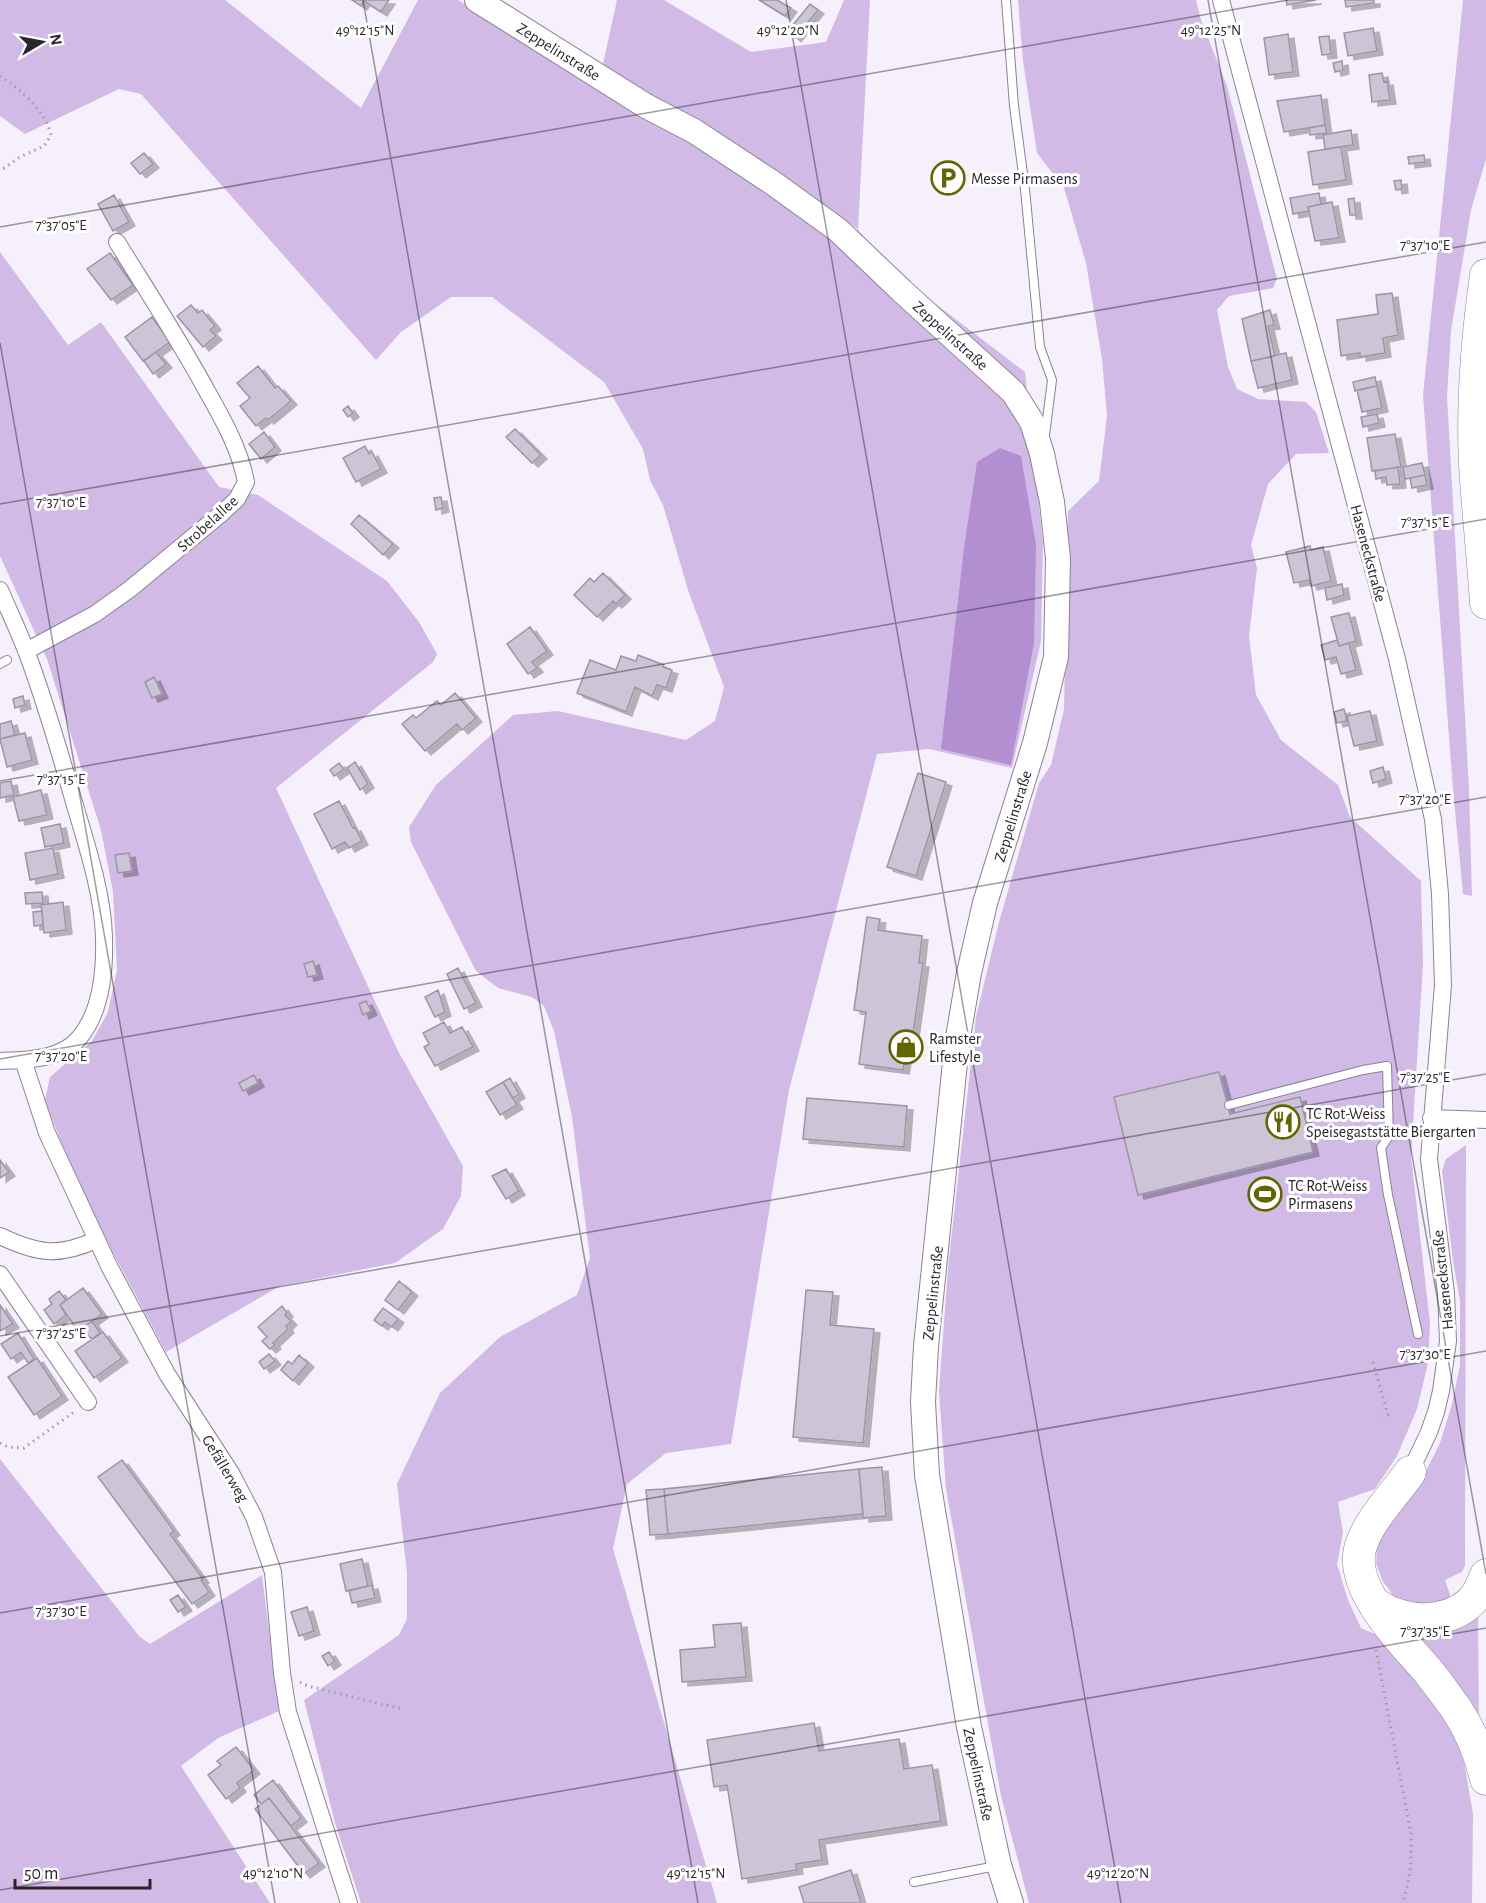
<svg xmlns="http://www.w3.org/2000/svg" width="1486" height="1903" font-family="'Alegreya Sans',sans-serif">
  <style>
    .green { fill: #d1bae5 }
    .water { fill: #b28fd0 }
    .building { fill: #cec4d8; stroke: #9e94a7; stroke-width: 1.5; filter: url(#shadow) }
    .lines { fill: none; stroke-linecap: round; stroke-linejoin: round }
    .lane-casing { stroke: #8c8295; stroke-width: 10 }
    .street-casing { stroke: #8c8295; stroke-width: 18 }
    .secondary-casing { stroke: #8c8295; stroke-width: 26 }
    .highway-casing { stroke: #8c8295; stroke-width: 33 }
    .path { stroke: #a19ca6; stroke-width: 3; stroke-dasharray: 1.5 4.5; stroke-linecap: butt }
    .lane { stroke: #fff; stroke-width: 8 }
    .street { stroke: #fff; stroke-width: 16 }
    .secondary { stroke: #fff; stroke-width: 24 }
    .highway { stroke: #fff; stroke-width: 32 }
    .ticks { fill: none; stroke: #29252d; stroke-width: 1.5; stroke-opacity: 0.45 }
    .labels { text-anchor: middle; stroke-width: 6; stroke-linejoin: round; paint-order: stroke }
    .street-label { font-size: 16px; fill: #29252d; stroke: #fff }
    .poi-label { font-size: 16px; fill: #29252d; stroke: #fff; text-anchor: start }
    .ticks-label { font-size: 15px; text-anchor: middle; fill: #29252d; stroke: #fff; stroke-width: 6; stroke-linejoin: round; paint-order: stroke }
  </style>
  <defs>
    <filter id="shadow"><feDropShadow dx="6" dy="4" stdDeviation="0" flood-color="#0004"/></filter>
  </defs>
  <rect width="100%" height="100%" fill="#f6f0fc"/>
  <path class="green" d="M0 0H225L361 108 418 0H458L738 170 844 249 858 229 729 142 626 80 603 64 617 0H664L751 52 826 42 844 0H870L858 230 882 258 911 285 1025 372 1043 543 1041 641 1012 768 929 749 877 754 789 1090 731 1444 666 1453 627 1484 613 1549 717 1903H361L335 1823 304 1700 399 1635 407 1619V1573L397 1484 440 1393 500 1337 577 1295 590 1258 572 1117 554 1031 544 1006 532 997 498 988 476 971 411 842 409 827 436 785 513 715 558 711 686 740 715 721 724 687 689 593 663 505 650 480 643 449 604 382 492 297H451L401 332 376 360 141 94 119 89 25 134 0 116Z
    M1018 0H1196L1201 20 1227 86 1277 279 1273 288 1229 296 1217 310 1228 367 1237 389 1258 399 1306 402 1316 412 1329 453 1296 454 1268 484 1251 545 1257 568 1249 636 1256 695 1281 740 1338 785 1350 817 1421 881 1423 964 1411 1156 1430 1323 1428 1363 1417 1409 1397 1456 1375 1489 1338 1502 1343 1533 1337 1564 1348 1600 1361 1628 1386 1639 1446 1718 1462 1750 1473 1814 1472 1903H1029L1001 1796 946 1489 939 1391 948 1268 976 1017 999 922 1039 783 1051 765 1064 709 1068 511 1099 481 1107 416 1102 359 1086 263 1064 188 1037 153 1023 61Z
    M1463 0H1486V159L1471 210 1451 331 1447 396 1469 788 1472 896 1463 894 1453 789 1423 395Z
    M0 252 68 345 101 322 219 487 258 495 387 581 419 622 437 654 433 662 276 788 398 1051 463 1166 461 1196 443 1229 395 1263 280 1286 166 1352 103 1234 61 1142 45 1100 50 1077 92 1041 108 1012 117 970 113 892 101 830 47 659 0 556Z
    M1466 1145 1465 1566 1462 1572 1445 1580 1451 1598 1429 1605 1398 1602 1382 1580 1376 1563 1377 1550 1382 1535 1424 1475 1440 1443 1452 1404 1460 1365V1301L1453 1261 1442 1171 1446 1159Z
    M0 1459 139 1636 150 1644 262 1575 279 1711 218 1738 181 1766 270 1903H0Z
    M1478 1610 1479 1727 1412 1635Z"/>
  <path class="water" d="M1000 448 1021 456 1036 545 1034 643 1011 765 941 749 964 548 977 462Z"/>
  <path class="building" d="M352 0H389L381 12 364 1 361 6Z
    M759 0H777L791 8 785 16Z
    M1286 0H1316L1287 5Z
    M1345 0H1374V3L1346 7Z
    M810 4 818 10 795 38 788 31Z
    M1373 28 1377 51 1348 56 1344 33Z
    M1288 34 1293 72 1269 75 1264 38Z
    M1329 36 1331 54 1322 55 1319 37Z
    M1342 61 1343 70 1335 72 1333 63Z
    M1382 73 1384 82 1387 81 1390 100 1372 102 1369 75Z
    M1321 95 1325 125 1284 132 1277 101Z
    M1325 125 1327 133 1310 135 1309 128Z
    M1351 130 1353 145 1325 149 1323 135Z
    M1341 147 1346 180 1313 185 1308 152Z
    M144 153 153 164 140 174 131 163Z
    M1424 155 1425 162 1409 164 1408 157Z
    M1401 180 1402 189 1396 190 1394 181Z
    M1319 193 1321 204 1308 207 1309 211 1293 214 1290 198Z
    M114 195 129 222 113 231 98 204Z
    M1354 198 1356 215H1350L1348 199Z
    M1332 202 1339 238 1315 241 1308 207Z
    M110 253 133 285 111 300 87 269Z
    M1392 293 1398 335 1383 338 1385 353 1360 357V353L1341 356 1337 320 1378 314 1376 295Z
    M191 305 198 313 202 310 215 326 210 330 216 336 203 347 177 316Z
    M1270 310 1274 325 1268 326 1275 356 1251 361 1242 319Z
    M152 317 170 342 143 361 125 337Z
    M156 352 166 364 153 374 144 361Z
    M1286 353 1292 380 1258 388 1251 361Z
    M258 366 275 388 278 386 291 401 268 420 266 418 256 426 240 406 250 398 237 383Z
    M1375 377 1377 386 1355 391 1353 382Z
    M1377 386 1382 408 1362 412 1357 390Z
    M348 406 353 413 348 417 343 410Z
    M1377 414 1379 423 1363 427 1361 417Z
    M515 429 541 455 532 463 506 437Z
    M264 432 275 447 261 459 249 444Z
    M1395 434 1401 467 1372 471 1367 438Z
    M365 446 369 454 372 452 381 469 356 482 343 458Z
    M1422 463 1425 475 1405 479 1403 467Z
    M1398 467 1400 484 1387 485 1386 477 1376 479 1375 471Z
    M1425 475 1427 485 1412 488 1410 478Z
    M441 497 443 508 436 510 434 498Z
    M359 515 393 544 383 555 351 524Z
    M1310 546 1311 550 1323 547 1331 581 1311 586 1309 580 1294 583 1286 552Z
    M603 573 625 595 616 604 613 601 597 617 574 595 590 578 594 582Z
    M1342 584 1344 595 1327 600 1325 588Z
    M1349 613 1356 641 1339 646 1331 617Z
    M530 627 547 651 532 662 537 668 528 674 507 644Z
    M1337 640 1339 646 1349 643 1356 670 1341 674 1336 657 1325 660 1321 645Z
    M638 655 664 665 663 667 672 670 666 688 657 685 652 696 635 687 626 712 577 693 590 660 616 670 621 656 636 661Z
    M154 677 162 694 152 698 145 682Z
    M455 693 476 718 462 730 457 724 425 751 402 724 413 715 416 718 437 701 441 705Z
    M23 696 25 705 15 708 13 699Z
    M1344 709 1347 721 1337 723 1334 712Z
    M1370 711 1377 741 1354 746 1347 716Z
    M11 721 15 735 0 739V724Z
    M25 733 32 760 7 767 0 739Z
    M355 762 368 784 360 790 347 768Z
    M339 763 344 769 334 776 330 770Z
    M1383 767 1386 779 1373 783 1370 771Z
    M918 773 946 782 916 876 887 867Z
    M11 781 14 795 0 798V783Z
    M41 790 47 815 19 821 13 797Z
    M339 801 353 828 355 827 362 841 349 848 345 842 332 849 314 814Z
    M60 824 64 843 45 847 41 828Z
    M53 848 58 874 30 880 25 853Z
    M129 853 132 871 118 873 115 855Z
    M42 892 43 903 26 904 25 893Z
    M63 902 66 930 44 933 41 905Z
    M42 911 43 925 34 926 33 912Z
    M867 917 880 919 878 930 922 936 919 963H923L910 1055H906L903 1070 859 1064 866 1012 854 1010Z
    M313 961 317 975 308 977 304 964Z
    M458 968 476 1003 464 1009 447 974Z
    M438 990 445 1012 435 1017 425 997Z
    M366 1001 371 1011 363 1015 359 1004Z
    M444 1022 450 1033 462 1027 473 1047 435 1066 424 1047 429 1044 423 1033Z
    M1219 1072 1230 1114 1300 1097 1313 1152 1138 1195 1114 1097Z
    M254 1075 258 1083 243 1091 239 1083Z
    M510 1078 519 1094 513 1098 503 1082Z
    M503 1082 517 1105 500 1115 486 1092Z
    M807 1098 907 1106 904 1147 803 1139Z
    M0 1160 9 1172 0 1178Z
    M506 1169 519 1191 506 1199 492 1176Z
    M399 1281 412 1292 398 1310 385 1300Z
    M83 1288 102 1314 78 1331 60 1305Z
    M806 1290 833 1292 830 1325 874 1329 863 1443 793 1437Z
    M59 1291 66 1300 60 1305 66 1315 54 1324 44 1310 52 1304 49 1299Z
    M0 1305 13 1324 0 1331Z
    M282 1306 287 1313 285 1315 291 1321 286 1326 288 1329 273 1343 275 1345 270 1349 262 1341 267 1337 258 1327Z
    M383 1308 398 1319 392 1327 385 1322 382 1326 374 1320Z
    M92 1321 100 1333 92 1339 81 1329Z
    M103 1332 122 1358 94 1378 75 1351Z
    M18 1333 34 1359 28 1363 21 1352 11 1359 1 1344Z
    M269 1354 275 1361 264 1369 259 1362Z
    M299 1355 308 1363 293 1381 281 1370 288 1361 292 1364Z
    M37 1358 62 1396 34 1415 8 1377Z
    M122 1460 174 1531 170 1534 203 1579 201 1580 209 1592 192 1604 98 1477Z
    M882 1467 886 1516 863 1518 859 1469Z
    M859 1469 863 1514 668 1534 664 1489Z
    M664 1489 668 1534 650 1535 646 1490Z
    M362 1559 368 1586 346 1591 340 1564Z
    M372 1585 375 1598 352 1603 349 1591Z
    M178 1595 186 1607 178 1612 170 1600Z
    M307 1607 314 1631 299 1636 291 1612Z
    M741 1623 746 1677 682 1682 680 1650 715 1647 713 1625Z
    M329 1652 335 1661 328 1666 322 1656Z
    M814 1723 819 1751 899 1739 904 1769 932 1765 941 1821 819 1840 822 1860 796 1864 797 1870 742 1879 727 1785 714 1787 707 1740Z
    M236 1747 254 1770 237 1783 240 1788 226 1799 208 1775 221 1765 217 1761Z
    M273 1780 301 1818 291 1826 269 1798 261 1804 254 1795Z
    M269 1798 319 1863 304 1874 255 1809Z
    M851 1870 861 1903H804L799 1887Z"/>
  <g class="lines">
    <g class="lane-casing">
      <path id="lane" d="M1006 0 1014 106 1025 189 1040 347 1052 380 1045 435
        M0 664 7 660
        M1229 1105 1363 1070 1387 1066 1389 1136
        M1418 1334 1388 1195 1381 1148 1389 1136 1413 1131 1431 1130
        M914 1882 996 1866"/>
    </g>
    <g class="street-casing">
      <path id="street" d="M1221 0 1397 659 1433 819 1440 894 1443 985 1429 1159 1446 1293 1448 1341 1441 1391 1436 1412 1429 1432 1410 1472
        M0 590C9 611 19 632 27 653 46 704 61 756 76 809 88 849 103 896 104 937 105 970 101 1011 80 1037 62 1060 26 1060 0 1061
        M26 651 95 614 130 589 222 513 237 499 246 482C240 450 224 421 208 393 180 341 148 292 117 242
        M23 1060 47 1133 110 1268 167 1374 231 1473 254 1517 273 1572 282 1673 288 1712 349 1903
        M1431 1118 1486 1120
        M0 1236C38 1254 58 1257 96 1240
        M0 1274 88 1402"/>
    </g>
    <g class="secondary-casing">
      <path id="secondary" d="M477 0 646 106 694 131 773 183 838 230 902 291 1013 392 1032 422 1042 454 1052 502 1058 558 1056 657 1035 743 985 903 969 973 957 1043 926 1346 923 1402 927 1475 969 1727 999 1865 1011 1903"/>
    </g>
    <g class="highway-casing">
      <path id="highway" d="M1486 275C1477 338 1472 402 1475 466 1478 512 1483 557 1486 603
        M1410 1472C1394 1495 1367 1522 1360 1549 1350 1590 1403 1642 1427 1670 1437 1682 1446 1695 1455 1707 1470 1729 1480 1753 1486 1779
        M1374 1603C1381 1607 1388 1612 1395 1614 1421 1624 1458 1620 1476 1596 1480 1590 1483 1582 1486 1575"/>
    </g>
    <path class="path" d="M0 76C20 88 46 112 51 135L44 146 20 157 0 171
      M1373 1362 1388 1415 1383 1416
      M0 1443 8 1447 24 1448 74 1412
      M1376 1650 1411 1834C1412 1859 1411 1879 1402 1903
      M300 1682 308 1686 402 1709"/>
    <use href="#lane" class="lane"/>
    <use href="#street" class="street"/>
    <use href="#secondary" class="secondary"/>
    <use href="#highway" class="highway"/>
  </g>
  <path class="ticks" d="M363 0 698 1903M786 0 1121 1903M1208 0 1486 1574M0 227 1288 0M0 343 275 1903M0 504 1486 242M0 781 1486 519M0 1059 1486 797M0 1336 1486 1074M0 1613 1486 1351M0 1890 1486 1628"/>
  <defs>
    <g id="parking-ring" transform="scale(1.725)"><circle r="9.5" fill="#fff" stroke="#626500" stroke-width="1.5"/><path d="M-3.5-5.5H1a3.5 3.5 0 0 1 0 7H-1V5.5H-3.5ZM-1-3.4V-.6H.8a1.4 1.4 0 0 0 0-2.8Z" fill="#626500"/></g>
    <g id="shop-ring" transform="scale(1.725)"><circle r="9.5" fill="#fff" stroke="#626500" stroke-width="1.5"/><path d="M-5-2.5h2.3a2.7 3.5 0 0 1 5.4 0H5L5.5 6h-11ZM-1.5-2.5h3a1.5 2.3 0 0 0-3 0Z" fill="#626500"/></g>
    <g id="restaurant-ring" transform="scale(1.725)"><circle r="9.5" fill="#fff" stroke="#626500" stroke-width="1.5"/><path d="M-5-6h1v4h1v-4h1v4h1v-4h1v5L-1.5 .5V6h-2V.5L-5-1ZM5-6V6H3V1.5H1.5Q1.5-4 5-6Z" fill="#626500"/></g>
    <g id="stadium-ring" transform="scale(1.725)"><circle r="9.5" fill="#fff" stroke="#626500" stroke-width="1.5"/><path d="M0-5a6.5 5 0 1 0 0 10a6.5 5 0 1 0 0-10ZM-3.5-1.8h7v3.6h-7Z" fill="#626500"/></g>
  </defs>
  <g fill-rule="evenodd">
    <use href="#parking-ring" x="948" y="178"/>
    <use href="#shop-ring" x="906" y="1047"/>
    <use href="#restaurant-ring" x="1283" y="1122"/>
    <use href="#stadium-ring" x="1265" y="1194"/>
  </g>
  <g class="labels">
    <g class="street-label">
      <text transform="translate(559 51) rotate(32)" y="6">Zeppelinstraße</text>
      <text transform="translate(951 335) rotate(42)" y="6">Zeppelinstraße</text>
      <text transform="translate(207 523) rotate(-42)" y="6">Strobelallee</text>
      <text transform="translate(1369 553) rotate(75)" y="6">Haseneckstraße</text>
      <text transform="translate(1012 816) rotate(-73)" y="6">Zeppelinstraße</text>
      <text transform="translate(1442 1280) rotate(-96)" y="6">Haseneckstraße</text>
      <text transform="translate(932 1293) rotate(-84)" y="6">Zeppelinstraße</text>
      <text transform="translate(226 1468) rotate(59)" y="6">Gefällerweg</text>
      <text transform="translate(979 1774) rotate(78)" y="6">Zeppelinstraße</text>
    </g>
    <g class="poi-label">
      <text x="971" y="184">Messe Pirmasens</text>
      <text x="929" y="1044">Ramster<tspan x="929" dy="18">Lifestyle</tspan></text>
      <text x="1306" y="1119">TC Rot-Weiss<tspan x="1306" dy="18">Speisegaststätte Biergarten</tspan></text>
      <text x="1288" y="1191">TC Rot-Weiss<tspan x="1288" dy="18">Pirmasens</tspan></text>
    </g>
  </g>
  <g class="ticks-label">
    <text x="365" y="35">49°12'15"N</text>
    <text x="788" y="35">49°12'20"N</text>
    <text x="1211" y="35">49°12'25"N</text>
    <text x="61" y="230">7°37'05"E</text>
    <text x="1425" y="250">7°37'10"E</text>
    <text x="61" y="507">7°37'10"E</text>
    <text x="1425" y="527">7°37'15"E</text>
    <text x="61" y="784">7°37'15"E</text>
    <text x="1425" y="804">7°37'20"E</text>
    <text x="61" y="1061">7°37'20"E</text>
    <text x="1425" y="1082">7°37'25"E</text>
    <text x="61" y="1338">7°37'25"E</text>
    <text x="1425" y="1359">7°37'30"E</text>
    <text x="61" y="1616">7°37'30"E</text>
    <text x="1425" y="1636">7°37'35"E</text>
    <text x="273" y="1878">49°12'10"N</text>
    <text x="696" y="1878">49°12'15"N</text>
    <text x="1118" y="1878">49°12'20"N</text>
  </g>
  <g transform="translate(42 42) rotate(80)" stroke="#ffffff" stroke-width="4.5" paint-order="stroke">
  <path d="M0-4.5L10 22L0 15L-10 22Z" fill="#29252d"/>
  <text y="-9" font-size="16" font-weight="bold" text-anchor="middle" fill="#29252d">N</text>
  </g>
  <path d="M15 1879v9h135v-9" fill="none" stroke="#29252d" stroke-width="3"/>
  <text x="24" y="1879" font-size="18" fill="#29252d" stroke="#ffffff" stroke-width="4.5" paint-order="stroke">50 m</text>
</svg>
